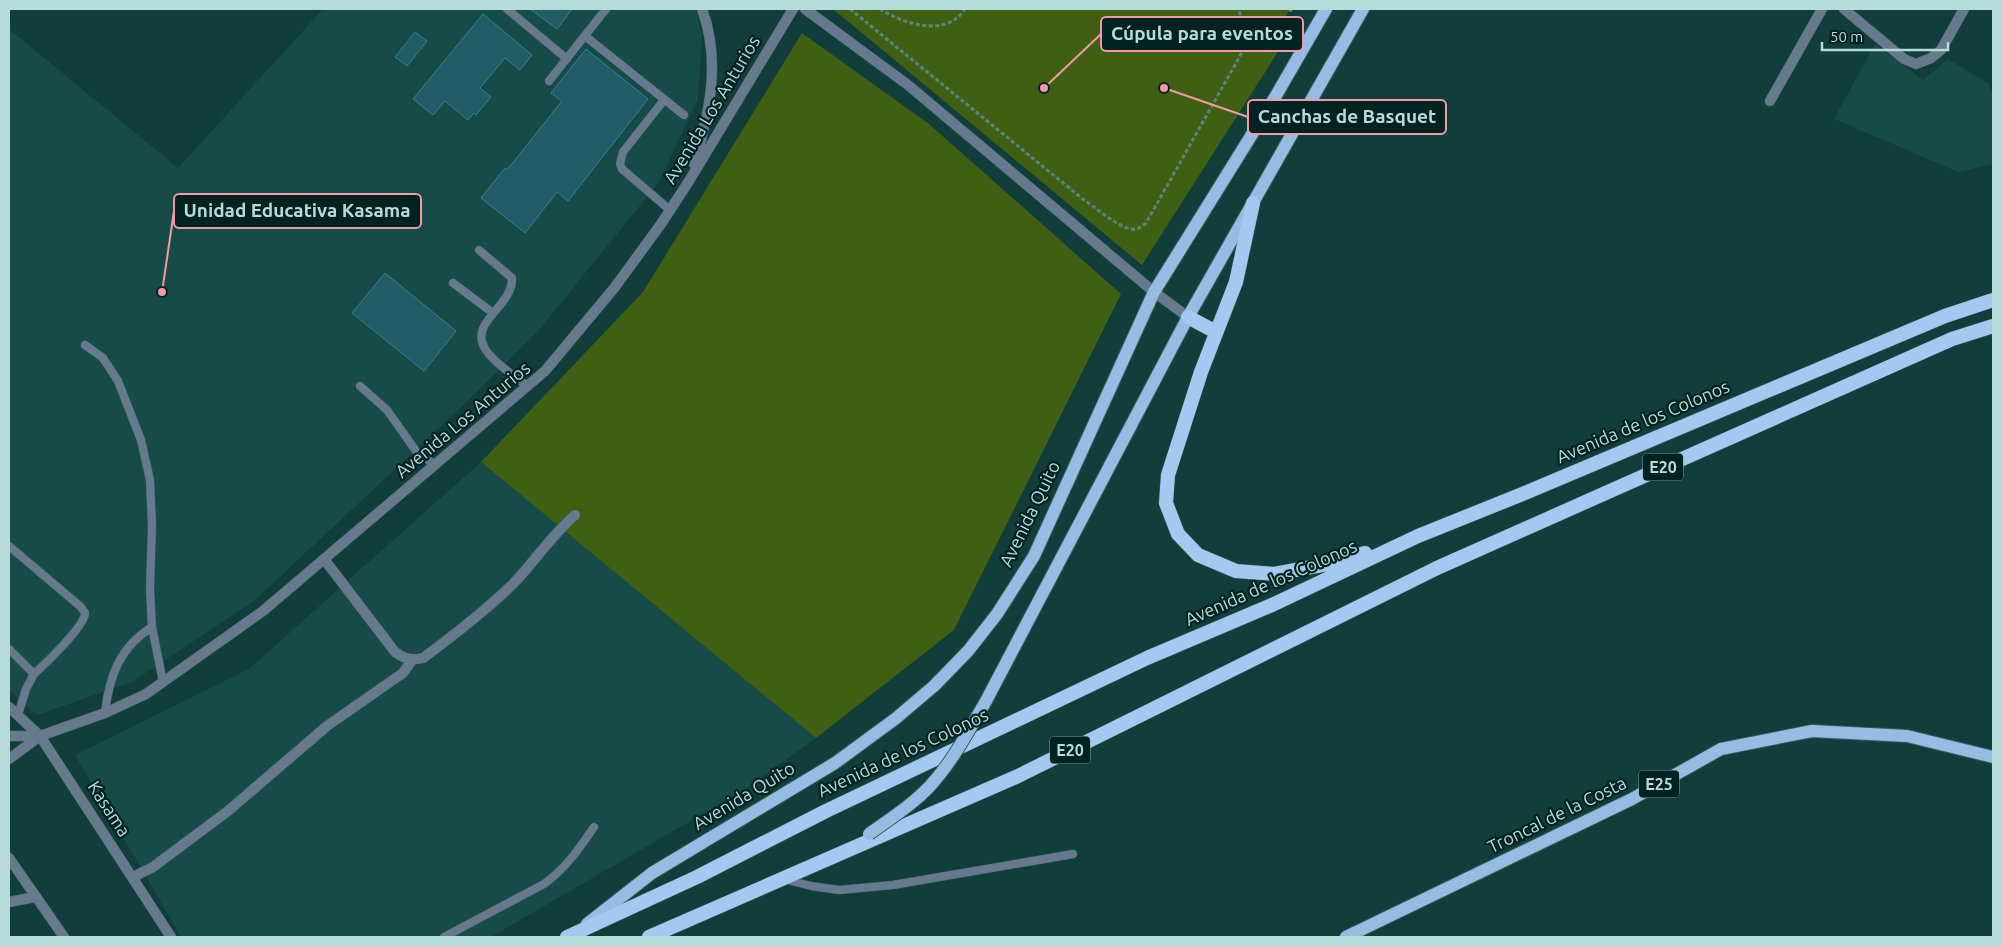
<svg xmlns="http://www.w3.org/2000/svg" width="2002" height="946" font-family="Ubuntu,sans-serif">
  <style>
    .built { fill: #174b48 }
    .green { fill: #3f5f13 }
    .building { fill: #215c66; stroke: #2f828f }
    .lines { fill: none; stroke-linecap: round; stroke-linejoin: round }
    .service-casing { stroke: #325e5b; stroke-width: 9 }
    .minor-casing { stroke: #325e5b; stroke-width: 11 }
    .tertiary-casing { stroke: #325e5b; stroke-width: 11 }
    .primary-casing { stroke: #325e5b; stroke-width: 14 }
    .trunk-casing { stroke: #325e5b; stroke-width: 15 }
    .path { stroke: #5a8481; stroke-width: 3; stroke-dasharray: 4 2.5; stroke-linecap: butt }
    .service { stroke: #67798c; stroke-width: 8 }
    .minor { stroke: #67798c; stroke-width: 10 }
    .tertiary { stroke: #67798c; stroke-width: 10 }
    .primary { stroke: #97bce3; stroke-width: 12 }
    .trunk { stroke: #a4c8ef; stroke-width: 14 }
    .primary-bridge-casing { stroke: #325e5b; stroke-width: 14; stroke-linecap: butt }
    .primary-bridge { stroke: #97bce3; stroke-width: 12 }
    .labels { text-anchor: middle; stroke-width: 4.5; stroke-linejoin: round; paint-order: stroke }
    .shield { fill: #002321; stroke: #7fa4a2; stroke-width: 1 }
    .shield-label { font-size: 16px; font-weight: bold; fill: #b6dcd9 }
    .street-label { font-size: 18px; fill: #b6dcd9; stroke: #002321 }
    .leader { fill: none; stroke: #f39aa8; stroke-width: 2 }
    .callout-dot { fill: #f39aa8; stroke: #002321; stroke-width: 2 }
    .callout { fill: #002321; stroke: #f39aa8; stroke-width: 2 }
    .callout-label { font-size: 19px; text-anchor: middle; font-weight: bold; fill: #b6dcd9 }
  </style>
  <rect width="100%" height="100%" fill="#113e3b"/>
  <path class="built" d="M323 9H696L702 35 698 99 659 182 540 329 452 416 254 601 132 682 37 715 9 690V29L178 168Z
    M1875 44 1923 80 1948 59 1989 84 1993 96V164L1958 172 1834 119Z
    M481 462 816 738 744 790 491 937H181L75 755 249 669Z"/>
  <path class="green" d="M833 9H1291L1285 17 1290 33 1142 265Z
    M802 33 929 124 1121 294 954 630 816 738 481 462 643 292Z"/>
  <path class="building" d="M530 9H572L557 29Z
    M483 14 532 55 520 70 505 58 480 88 491 97 476 115 474 113 468 120 445 101 433 115 413 99Z
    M415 32 427 41 407 66 395 57Z
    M586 49 648 99 568 201 557 192 525 233 481 198 505 168 507 170 562 101 551 93Z
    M385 273 456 331 424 371 352 313Z"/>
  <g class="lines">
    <g class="service-casing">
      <path id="service" d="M507 9 567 59
        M585 36 684 115
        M549 81 606 9
        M664 100 623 152 620 164 622 169 670 210
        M479 250 512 278C513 308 464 323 488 353 498 366 515 376 527 386
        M453 283 493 313
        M85 345 103 358 118 381 141 440 150 480 152 525 150 589 152 627 163 682
        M360 386 387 410 416 451 435 465
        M9 546 81 607 85 613C85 626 45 664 34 674
        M9 649 34 674 26 689 18 715
        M105 713C109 676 120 647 152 627
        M784 879 811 886 839 890 893 885 1073 854
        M444 937 544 884C566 868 579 849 594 827"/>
    </g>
    <g class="minor-casing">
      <path id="minor" d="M805 9 908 85 1154 292 1188 317
        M1844 9 1904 59 1916 64 1931 58 1941 50 1964 9
        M1770 101 1822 9
        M324 559 395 652C404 659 412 661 423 658 454 635 485 611 513 584 535 561 550 537 575 515
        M9 707 40 736
        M9 736H40
        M9 759 40 736
        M9 858 64 937
        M133 877 153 867 228 811 327 726 403 673 412 660
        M9 902 35 897"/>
    </g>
    <g class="tertiary-casing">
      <path id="tertiary" d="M694 164C710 112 721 61 702 9
        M171 937 40 736 105 713 146 694 263 611 545 371 615 287 661 224 689 181 793 9"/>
    </g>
    <g class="primary-casing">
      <path id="primary" d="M986 701 1188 317 1363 9
        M587 924 652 873 835 763 895 719 934 686 968 651 997 614 1034 556 1154 292 1274 99 1326 9
        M1346 937 1632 799 1721 749 1812 731 1907 736 1993 757"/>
    </g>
    <g class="trunk-casing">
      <path id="trunk" d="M1253 203 1236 282 1201 372 1168 475 1166 503 1178 534 1198 555 1236 571 1274 574 1333 563 1365 553
        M1188 317 1216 332
        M567 937 697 877 826 811 1147 658 1272 605 1418 536 1520 495 1945 316 1993 300
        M649 937 1016 777 1437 568 1952 339 1993 326"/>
    </g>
    <path class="path" d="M850 9 1084 200C1095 207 1119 228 1132 229 1138 230 1142 226 1146 223L1249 40V34L1238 9
      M880 9C903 24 947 38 965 9
      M1289 9 1292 11"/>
    <use href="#service" class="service"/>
    <use href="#minor" class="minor"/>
    <use href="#tertiary" class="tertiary"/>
    <use href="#primary" class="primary"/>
    <use href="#trunk" class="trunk"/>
    <g class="primary-bridge-casing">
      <path id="primary-bridge" d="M869 834C890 819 912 805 930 786 953 761 969 730 986 701"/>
    </g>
    <use href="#primary-bridge" class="primary-bridge"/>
  </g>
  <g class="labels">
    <g class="shield">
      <rect x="1643" y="453.5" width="40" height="27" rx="4"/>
      <rect x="1050" y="736.5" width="40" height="27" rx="4"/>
      <rect x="1639" y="770.5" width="40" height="27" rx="4"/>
    </g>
    <g class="shield-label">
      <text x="1663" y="473">E20</text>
      <text x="1070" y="756">E20</text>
      <text x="1659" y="790">E25</text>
    </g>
    <g class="street-label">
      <text transform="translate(712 110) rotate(-59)" y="6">Avenida Los Anturios</text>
      <text transform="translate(463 420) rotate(-40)" y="6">Avenida Los Anturios</text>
      <text transform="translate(1643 422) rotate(-23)" y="6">Avenida de los Colonos</text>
      <text transform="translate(1030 514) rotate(-64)" y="6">Avenida Quito</text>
      <text transform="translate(1271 583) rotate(-24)" y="6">Avenida de los Colonos</text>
      <text transform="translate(903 753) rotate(-25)" y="6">Avenida de los Colonos</text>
      <text transform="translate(744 796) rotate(-31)" y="6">Avenida Quito</text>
      <text transform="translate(109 809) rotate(57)" y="6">Kasama</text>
      <text transform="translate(1557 815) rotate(-26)" y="6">Troncal de la Costa</text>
    </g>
  </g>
  <path class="leader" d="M1044 88L1101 34M1164 88L1248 117M162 292L174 211"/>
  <g class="callout-dot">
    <circle cx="1044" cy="88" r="5"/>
    <circle cx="1164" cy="88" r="5"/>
    <circle cx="162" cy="292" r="5"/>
  </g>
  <g class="callout">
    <rect x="1101" y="17" width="202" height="34" rx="5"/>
    <rect x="1248" y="100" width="198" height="34" rx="5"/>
    <rect x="174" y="194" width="247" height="34" rx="5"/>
  </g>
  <g class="callout-label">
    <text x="1202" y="40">Cúpula para eventos</text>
    <text x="1347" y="123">Canchas de Basquet</text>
    <text x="297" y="217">Unidad Educativa Kasama</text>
  </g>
  <rect width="2002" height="946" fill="none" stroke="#b6dcd9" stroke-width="20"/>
  <path d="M1822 42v8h126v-8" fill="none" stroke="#b6dcd9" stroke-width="2.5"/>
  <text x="1830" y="42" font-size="15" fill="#b6dcd9" stroke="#002321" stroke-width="4" paint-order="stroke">50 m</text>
</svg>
